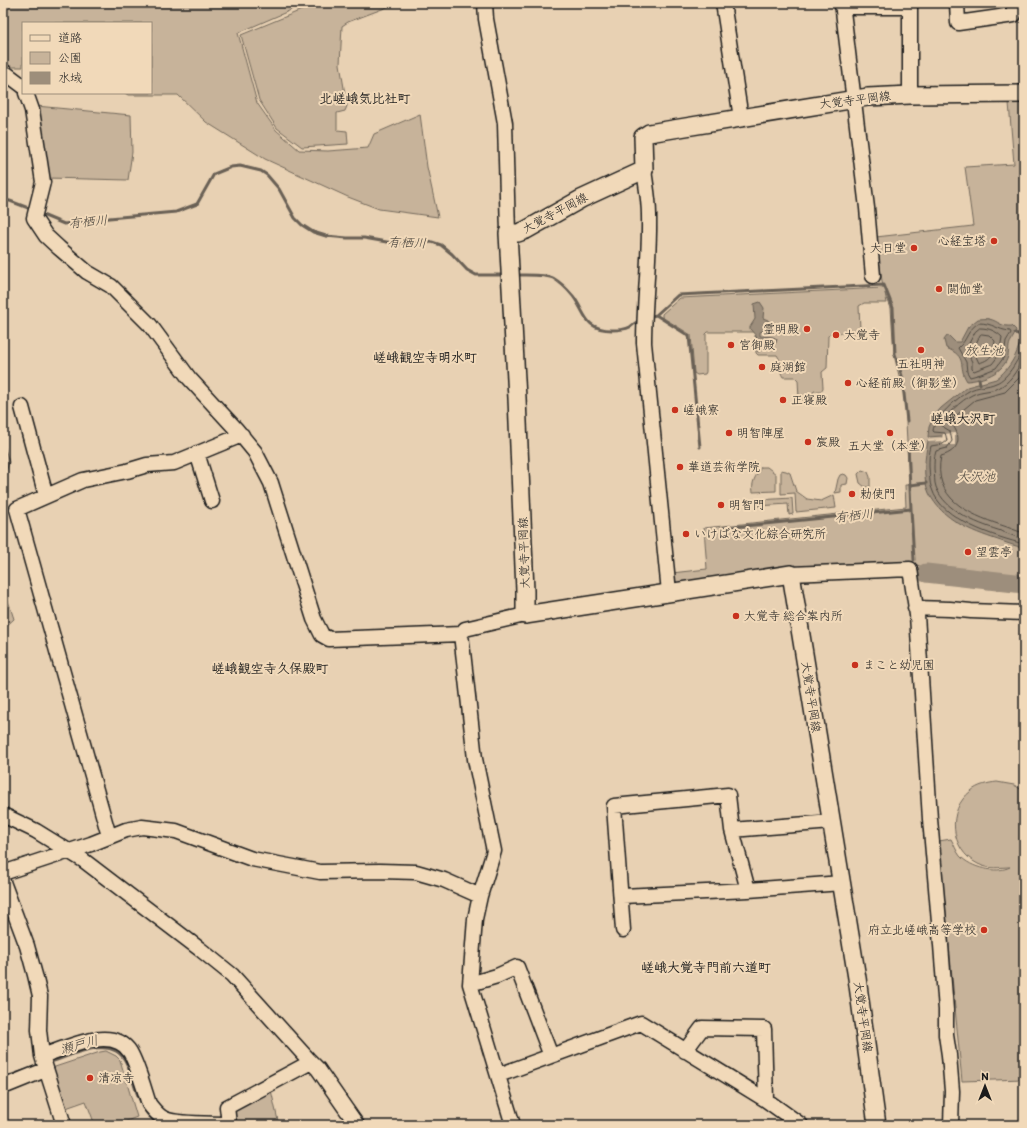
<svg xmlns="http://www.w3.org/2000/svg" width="1027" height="1128" font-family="Itim,'Klee One',sans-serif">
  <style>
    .green { fill: #c7b39a; stroke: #72685b }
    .water { fill: #9d8e7b; stroke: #696055 }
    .pier { fill: #e8d1b3 }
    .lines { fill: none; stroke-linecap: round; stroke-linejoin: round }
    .shore { stroke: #504a42; stroke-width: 1 }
    .stream { stroke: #696055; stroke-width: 3 }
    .river { stroke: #9d8e7b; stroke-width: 19 }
    .minor-casing { stroke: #1c1c1c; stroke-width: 17 }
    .major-casing { stroke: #1c1c1c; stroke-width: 20 }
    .minor { stroke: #f1d9b9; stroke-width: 14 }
    .major { stroke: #f1d9b9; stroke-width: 17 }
    .poi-dot { fill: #c8321e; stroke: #f1d9b9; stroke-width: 1.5 }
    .labels { text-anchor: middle; stroke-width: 4; stroke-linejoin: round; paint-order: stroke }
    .street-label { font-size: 12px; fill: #1c1c1c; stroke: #f1d9b9 }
    .poi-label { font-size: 12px; fill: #1c1c1c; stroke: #f1d9b9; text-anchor: start }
    .neighbourhood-label { font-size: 13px; font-weight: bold; fill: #1c1c1c; stroke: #f1d9b9 }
    .water-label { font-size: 13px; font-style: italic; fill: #49443d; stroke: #f1d9b9 }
  </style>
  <rect width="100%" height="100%" fill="#e8d1b3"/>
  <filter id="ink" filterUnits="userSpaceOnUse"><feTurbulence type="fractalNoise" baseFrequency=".025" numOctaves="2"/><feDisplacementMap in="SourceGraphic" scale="8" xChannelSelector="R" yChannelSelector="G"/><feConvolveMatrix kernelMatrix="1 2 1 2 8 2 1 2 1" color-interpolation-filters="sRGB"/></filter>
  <g filter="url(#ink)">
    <path class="green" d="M3 3H297L291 10 238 33 257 103 276 130 299 150 328 151 368 148 374 134 420 114 427 167 438 217 379 209 348 197 265 159 206 122 178 95H128L125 93H151V23H23V67H13L3 63Z
      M307 3H398L348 22 342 26 340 64 347 106 345 111 337 113V130L347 131 348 144 302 147 277 128 259 100 241 35 304 9Z
      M1024 102V582L934 571 914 564 794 569 675 583 672 579V573L707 569 704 528 906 507 905 485H909L905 400 894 355 891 308 885 293 887 303H864L859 306 860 329 856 333H831L828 336 827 368 822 372 823 388 821 391H814L811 400H800L799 399 798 380 795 377H783C778 370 782 361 777 355H758L756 353 755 334 753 332H708L706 334V372L705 374 697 375 694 373 691 335 662 317V314L680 298 883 288 876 237 973 226 965 167 1014 164 1009 103Z
      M36 106 131 115 132 152 128 180 47 178Z
      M3 442 9 462 3 483Z
      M761 467H767L776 474V491L753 492C751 482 756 476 761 467Z
      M781 470 786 471 790 473 796 491 807 499 821 501 834 495 836 508 796 512 795 493 781 494Z
      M862 470 868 472 870 477V487H865L860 483 858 474Z
      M843 474 846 475 848 478 847 484 841 485V492L835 493 838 479 840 475Z
      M792 498 793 514 789 515 788 504 758 506V500Z
      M3 585 14 619 3 629Z
      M997 782 1014 785 1024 791V1079L962 1081 939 841 951 839C954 844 956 851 960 856 971 868 996 874 1010 867 999 867 990 870 978 864 950 850 946 810 971 791 978 785 988 783 997 782Z
      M106 1051 116 1056 120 1060 137 1117 116 1125H95L86 1101 66 1108 52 1068 100 1052Z
      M271 1090 279 1125H233L231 1109Z"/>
    <path class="water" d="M760 302 764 308 763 318 768 320 770 324V328L760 332V336L773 337 777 339 776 343C768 345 762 342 760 351L758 352 756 336 750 329V327L755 319 754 304Z
      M978 319C982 319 986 318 989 319 999 321 1000 327 1012 326L1016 330C1015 335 1013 337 1011 341 1008 345 1009 352 1008 356 1004 373 982 380 967 381 957 366 969 357 946 348L944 340 947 336H949L955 342H960L968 327Z
      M1024 328V548C1015 546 1007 543 998 540 971 531 942 520 929 493 922 478 925 457 928 441L943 440 942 436 928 437 929 427 934 416 941 408 967 387 996 379C1007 371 1015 359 1019 346 1021 340 1021 334 1024 328Z"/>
    <path class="pier" d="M955 433V445H943L942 441 928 442V440L941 439 928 438H942L943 434Z"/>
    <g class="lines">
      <path class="shore" d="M979 323C993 323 997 330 1010 331L1011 333 1006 341 1004 357 996 368 981 374 970 377 967 372 966 362 958 348C968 340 967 329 979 323Z
        M980 328C989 328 996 331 1002 337L999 355 992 364 974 371 972 369V362L966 349 975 332Z
        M982 334 989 335 995 341C993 353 993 359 979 363L973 350 980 335Z
        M1024 344C1021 356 1008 379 996 383 988 387 977 386 969 391 958 397 934 418 933 431L934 432 945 433 946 436 947 441 943 444 931 446C929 453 929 460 929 467 930 475 929 482 932 489 941 520 996 537 1024 544
        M1024 356C1018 368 1013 379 1002 386 993 392 981 390 972 395 963 399 943 417 940 425L950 431 952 441 947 448 936 451C934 457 934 463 934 469 935 475 934 482 936 487 945 511 976 523 998 530 1007 533 1015 537 1024 539
        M1024 371 1020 377 1005 392 975 400 952 419 950 422C963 436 960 451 941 456 932 498 968 514 1001 525 1008 527 1016 531 1024 533"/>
      <path class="stream" d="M3 200 10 201 31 209
        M40 214 64 224 109 218 176 212 197 204 214 174 231 167 240 166 261 171 267 175 279 189 295 218 302 225 313 232 326 236 347 238H364L398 244 432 242 441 245 452 254 467 270 476 275H505
        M516 275C526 275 545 274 553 278 560 282 568 290 573 296 586 313 584 330 612 330 618 330 624 330 630 327 633 325 636 322 640 320
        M656 315 678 295 884 285 893 308 895 354 902 376 907 421
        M648 317 656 315 689 336 700 447
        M1015 333 1021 335
        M979 379 980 384
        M908 445 911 509
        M910 485 926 483
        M724 528 911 509 914 560
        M48 1063C71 1056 112 1033 126 1062 132 1074 134 1088 140 1100 144 1108 147 1117 156 1121
        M3 1078 24 1071"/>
      <path class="river" d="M926 573 1024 584"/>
      <g class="minor-casing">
        <path id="minor" d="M485 3 486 19 505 123 508 233
          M723 3 741 118
          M842 3 867 208 873 276
          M957 3 958 23 1014 15V3
          M842 7H910V95
          M3 71 23 86
          M26 93 32 110 43 182 34 218 46 236 59 248 87 272 111 286 150 325 189 378 236 429 255 452 271 483 314 619 322 635 329 639 461 634
          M644 170C646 185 649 200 649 215 650 258 644 301 644 343L669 592
          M22 407 46 496
          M197 453 212 501
          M791 574 910 569 917 615 930 819 941 945 946 1010V1035L949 1055 952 1091 951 1125
          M915 608 950 609 971 611 1024 613
          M3 815 36 831 83 860 201 950 232 975 308 1059 318 1069 357 1125
          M732 830 832 822
          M109 836 17 509 83 480 127 471 147 465 174 463 242 435
          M3 873 91 844 126 830 142 827 176 831 252 859 320 872 380 871 416 872 444 880 480 896
          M3 882 27 946 35 975 40 996 39 1030 42 1056
          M622 896 748 890 842 883
          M623 930 614 806 728 795 732 830 748 890
          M470 984 497 976 517 967 551 1056
          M685 1051 702 1028 764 1029 766 1100
          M499 1075 641 1023 766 1100 801 1125
          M3 1087 45 1070
          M64 1125 42 1056C64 1049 113 1024 130 1052 138 1066 144 1089 149 1104 154 1110 158 1116 165 1119 179 1125 213 1123 229 1124L227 1107 311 1062
          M513 1125 470 984 475 919 480 896 494 851 475 759 461 634 465 629 525 615"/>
      </g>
      <g class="major-casing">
        <path id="major" d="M877 1125 857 978 791 574 525 615V591L517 398 508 233H518L526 230 581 199 644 170 643 137 649 133 868 97 910 95 1024 94"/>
      </g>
      <use href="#minor" class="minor"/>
      <use href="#major" class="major"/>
    </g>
  </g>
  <g class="poi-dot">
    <circle cx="994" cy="241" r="4"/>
    <circle cx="914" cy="248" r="4"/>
    <circle cx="939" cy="289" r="4"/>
    <circle cx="807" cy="329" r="4"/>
    <circle cx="836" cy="335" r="4"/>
    <circle cx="731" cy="345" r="4"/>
    <circle cx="921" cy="350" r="4"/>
    <circle cx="762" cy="367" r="4"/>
    <circle cx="848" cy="383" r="4"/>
    <circle cx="783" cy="400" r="4"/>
    <circle cx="675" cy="410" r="4"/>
    <circle cx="729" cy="433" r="4"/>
    <circle cx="890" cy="433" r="4"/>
    <circle cx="808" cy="442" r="4"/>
    <circle cx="680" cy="467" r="4"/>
    <circle cx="852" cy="494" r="4"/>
    <circle cx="721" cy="505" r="4"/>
    <circle cx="686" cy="534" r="4"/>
    <circle cx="968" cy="552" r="4"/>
    <circle cx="736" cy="616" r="4"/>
    <circle cx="855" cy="665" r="4"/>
    <circle cx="984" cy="930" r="4"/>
    <circle cx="90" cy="1078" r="4"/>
  </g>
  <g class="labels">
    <g class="street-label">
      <text transform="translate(855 100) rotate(-7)" y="4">大覚寺平岡線</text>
      <text transform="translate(555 213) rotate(-28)" y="4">大覚寺平岡線</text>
      <text transform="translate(524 553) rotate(-92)" y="4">大覚寺平岡線</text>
      <text transform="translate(811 697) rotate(81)" y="4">大覚寺平岡線</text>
      <text transform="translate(863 1017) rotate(82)" y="4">大覚寺平岡線</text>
    </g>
    <g class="poi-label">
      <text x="986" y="245" text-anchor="end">心経宝塔</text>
      <text x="906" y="252" text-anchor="end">大日堂</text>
      <text x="947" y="293">閼伽堂</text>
      <text x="799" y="333" text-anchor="end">霊明殿</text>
      <text x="844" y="339">大覚寺</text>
      <text x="739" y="349">宮御殿</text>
      <text x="921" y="368" text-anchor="middle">五社明神</text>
      <text x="770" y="371">庭湖館</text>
      <text x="856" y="387">心経前殿（御影堂）</text>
      <text x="791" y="404">正寝殿</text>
      <text x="683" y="414">嵯峨寮</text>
      <text x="737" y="437">明智陣屋</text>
      <text x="816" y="446">宸殿</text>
      <text x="890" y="450" text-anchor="middle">五大堂（本堂）</text>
      <text x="688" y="471">華道芸術学院</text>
      <text x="860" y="498">勅使門</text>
      <text x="729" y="509">明智門</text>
      <text x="694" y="538">いけばな文化綜合研究所</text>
      <text x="976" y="556">望雲亭</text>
      <text x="744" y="620">大覚寺 総合案内所</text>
      <text x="863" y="669">まこと幼児園</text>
      <text x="976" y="934" text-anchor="end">府立北嵯峨高等学校</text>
      <text x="98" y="1082">清凉寺</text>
    </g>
    <g class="neighbourhood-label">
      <text x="365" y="103">北嵯峨気比社町</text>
      <text x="425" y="362">嵯峨観空寺明水町</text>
      <text x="963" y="423">嵯峨大沢町</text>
      <text x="270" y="673">嵯峨観空寺久保殿町</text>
      <text x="706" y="972">嵯峨大覚寺門前六道町</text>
    </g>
    <g class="water-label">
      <text transform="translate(88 221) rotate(-5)" y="5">有栖川</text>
      <text transform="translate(407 242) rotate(2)" y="5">有栖川</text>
      <text x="984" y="355">放生池</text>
      <text x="976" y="481">大沢池</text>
      <text transform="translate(854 515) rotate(-6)" y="5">有栖川</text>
      <text transform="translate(79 1044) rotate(-15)" y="5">瀬戸川</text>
    </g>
  </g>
  <rect width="1027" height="1128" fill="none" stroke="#f1d9b9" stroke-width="16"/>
  <rect x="8" y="8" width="1011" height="1112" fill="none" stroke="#1c1c1c" stroke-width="1.5" filter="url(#ink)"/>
  <rect x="22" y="22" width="130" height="72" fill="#f1d9b9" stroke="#9c8d7a"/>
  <rect x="30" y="35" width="20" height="6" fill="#f1d9b9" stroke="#9c8d7a"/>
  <text x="58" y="42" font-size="12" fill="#1c1c1c">道路</text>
  <rect x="30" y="52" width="20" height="12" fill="#c7b39a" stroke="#9c8d7a"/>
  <text x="58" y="62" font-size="12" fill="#1c1c1c">公園</text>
  <rect x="30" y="72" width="20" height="12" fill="#9d8e7b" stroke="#9c8d7a"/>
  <text x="58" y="82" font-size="12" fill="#1c1c1c">水域</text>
  <g transform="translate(985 1086)" stroke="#f1d9b9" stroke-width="3" paint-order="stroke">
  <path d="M0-3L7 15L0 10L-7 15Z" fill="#1c1c1c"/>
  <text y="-6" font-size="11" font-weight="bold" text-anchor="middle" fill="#1c1c1c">N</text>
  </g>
</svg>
